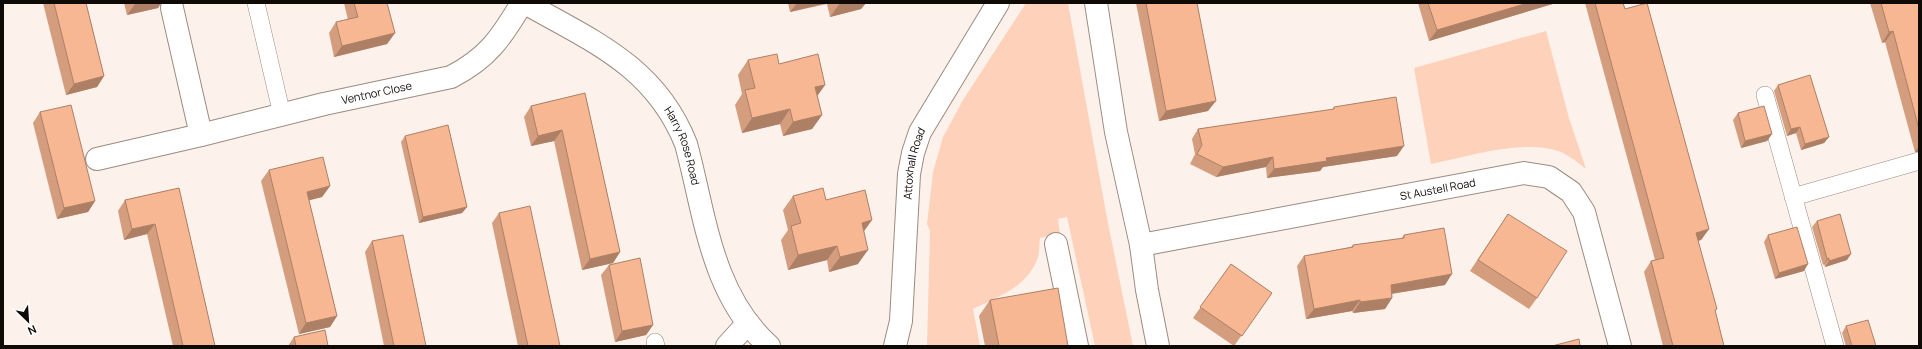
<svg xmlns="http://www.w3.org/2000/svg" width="1922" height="349" font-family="Manrope,sans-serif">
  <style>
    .green { fill: #fed2ba }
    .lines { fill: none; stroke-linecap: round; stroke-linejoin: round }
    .lane-casing { stroke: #9c8b81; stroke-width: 18 }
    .street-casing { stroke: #9c8b81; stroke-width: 24 }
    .lane { stroke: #fff; stroke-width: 17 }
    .street { stroke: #fff; stroke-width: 22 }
    .wall { fill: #d49d7e }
    .shaded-wall { fill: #ad8066 }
    .building { fill: #f7b792; stroke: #ad8066 }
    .labels { text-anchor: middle; stroke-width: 3; stroke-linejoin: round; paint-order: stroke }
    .street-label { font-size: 11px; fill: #100a07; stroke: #fff }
  </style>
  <rect width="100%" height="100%" fill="#fdf1eb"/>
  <path class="green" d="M1026 3H1068L1107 218 1133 346H1095L1067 217 1058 219 1060 234 1040 238C1039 244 1040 251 1038 257 1029 286 998 297 973 309L980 346H927L930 231 927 224 933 172 943 137 963 100Z
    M1546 31 1569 118 1586 169C1576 161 1566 153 1555 150 1520 140 1466 157 1431 164L1414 68Z"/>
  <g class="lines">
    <g class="lane-casing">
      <path id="lane" d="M256 3 282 115
        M1765 95 1835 346
        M1793 197 1919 161
        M655 342 656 346"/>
    </g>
    <g class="street-casing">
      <g id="street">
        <path id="s1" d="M525 3C592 41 655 66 686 144 705 214 711 294 769 346"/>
        <path d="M1096 3 1116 132 1141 245 1147 290 1158 346"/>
        <path id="s2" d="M172 8 201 135 324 104 451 77C488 58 501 38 522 3"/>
        <path d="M97 159 201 135"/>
        <path d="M1056 244 1077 346"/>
        <path id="s3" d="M1141 245 1524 173 1549 177 1571 192 1584 212 1620 346"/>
        <path d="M727 346 748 323"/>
        <path id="s4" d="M895 346 901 321 909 174 913 153 920 132 998 3"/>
      </g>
    </g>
    <use href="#lane" class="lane"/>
    <use href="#street" class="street"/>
  </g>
  <path class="wall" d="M43 3H86L104 76 97 87 66 95Z
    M124 3H161L158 8 127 15Z
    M344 3H387L395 33 387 44 334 57 329 33 336 22 348 20Z
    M788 3H866L861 9 830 17 827 4 790 12Z
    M1136 3H1197L1208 111 1159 121Z
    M1418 3H1556L1429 41Z
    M1585 3H1623L1625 9 1709 229 1701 240 1698 241 1720 332 1724 346H1663L1644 272 1651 261 1655 260Z
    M1870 3H1919V152H1915L1885 42 1882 43Z
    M748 60 779 64 825 85 817 96 822 115 812 129 783 136 780 124 742 133 735 105 742 94 738 75Z
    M1778 85 1829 137 1824 143 1801 150 1796 133 1787 136 1774 91Z
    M585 93 620 252 613 263 582 270 554 141 531 146 524 117 531 106Z
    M1334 107 1397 156 1323 167 1320 171 1267 178 1266 167 1216 177 1190 164 1195 154 1192 139 1198 129 1332 110Z
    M40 112 95 201 88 212 57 219 33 123Z
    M1738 113 1772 134 1767 141 1741 148 1733 120Z
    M405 136 467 207 462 213 419 223 401 142Z
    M269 170 330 186 322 197 309 200 337 316 330 327 299 334 261 181Z
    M179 188 215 346H173L147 234 124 240 118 211 125 200Z
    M793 196 826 200 864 232 858 264 829 272 827 260 788 270 781 240 788 230 783 210Z
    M499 213 560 346H518L492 223Z
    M1508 214 1537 298 1529 309 1470 271Z
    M1817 221 1847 260 1825 267 1824 264 1823 265 1812 227Z
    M1404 235 1445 285 1392 294V298L1385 309 1353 313 1352 311 1306 319 1297 266 1304 256 1351 247 1353 245 1401 239Z
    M1768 235 1804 271 1775 279 1764 242Z
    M372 241 426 346H384L365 252Z
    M1231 264 1272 293 1234 346 1193 318Z
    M609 265 653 325 646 335 615 342 601 275Z
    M990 300 1068 346H985L979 316Z
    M1846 326 1876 346H1846L1842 333Z
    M294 337 328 346H288Z"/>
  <path class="shaded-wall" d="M140 3H161L158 8 127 15 135 4Z
    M797 3H827L790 12Z
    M840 3H866L861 9 830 17Z
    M1528 3H1556L1429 41 1437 30Z
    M1893 31 1885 42 1882 43 1889 32Z
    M395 33 387 44 334 57 342 46Z
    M104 76 97 87 66 95 74 84Z
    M825 85 815 99V87Z
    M1216 101 1208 111 1159 121 1166 111Z
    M790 109 780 124 742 133 752 118Z
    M822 115 812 129 783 136 793 122Z
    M1800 127 1796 133 1787 136 1791 129Z
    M562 130 554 141 531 146 538 136Z
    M1772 134 1767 141 1741 148 1745 141Z
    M1829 137 1824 143 1801 150 1805 144Z
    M1404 146 1397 156 1323 167 1320 171 1267 178 1274 169 1326 158Z
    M1919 146V152H1915Z
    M1273 157 1266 167 1216 177 1223 167Z
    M330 186 322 197 299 203 307 192Z
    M95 201 88 212 57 219 64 208Z
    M467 207 462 213 419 223 423 217Z
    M872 220 862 234V223Z
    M155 224 147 234 124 240 132 229Z
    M1709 229 1701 240 1689 243 1696 233Z
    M837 246 827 260 788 270 798 255Z
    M868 250 858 264 829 272 840 257Z
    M620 252 613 263 582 270 590 259Z
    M1851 254 1847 260 1825 267 1829 261Z
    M1829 258 1824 264 1823 265 1827 259Z
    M1808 264 1804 271 1775 279 1779 273Z
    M1452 274 1445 285 1383 295 1391 285Z
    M1392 298 1385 309 1353 313 1360 302Z
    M1360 300 1352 311 1306 319 1314 309Z
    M337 316 330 327 299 334 306 323Z
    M653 325 646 335 615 342 622 331Z"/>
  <path class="building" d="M54 3H86L104 76 74 84Z
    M354 3H387L395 33 342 46 336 22 358 17Z
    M1146 3H1197L1216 101 1166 111Z
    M1428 3H1528L1437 30Z
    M1595 3H1623L1625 9 1647 3 1709 229 1696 233 1717 309 1715 310 1724 346H1673L1651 261 1664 258Z
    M1881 3H1919V129L1893 31 1889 32Z
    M777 54 779 64 818 54 825 85 815 87 822 115 793 122 790 109 752 118 745 90 755 88 748 60Z
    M1810 75 1829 137 1805 144 1800 127 1791 129 1778 85Z
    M585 93 620 252 590 259 562 130 538 136 531 106Z
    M1396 97 1404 146 1326 158 1327 161 1274 169 1273 157 1223 167 1197 154 1202 145 1198 129 1334 109V107Z
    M71 105 95 201 64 208 40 112Z
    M1764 106 1772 134 1745 141 1738 113Z
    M448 125 467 207 423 217 405 136Z
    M323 157 330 186 307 192 337 316 306 323 269 170Z
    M179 188 215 346H183L155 224 132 229 125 200Z
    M823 188 826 200 865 190 872 220 862 223 868 250 840 257 837 246 798 255 791 226 801 223 793 196Z
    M530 206 560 346H528L499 213Z
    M1508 214 1567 251 1537 298 1478 260Z
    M1840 214 1851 254 1829 261V258L1827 259 1817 221Z
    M1797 227 1808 264 1779 273 1768 235Z
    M1444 228 1452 274 1391 285 1392 298 1360 302V300L1314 309 1304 256 1353 247V245L1404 238V235Z
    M403 235 426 346H394L372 241Z
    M640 258 653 325 622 331 609 265Z
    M1231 264 1272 293 1242 336 1200 307Z
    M1058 288 1068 346H999L990 300Z
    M1868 320 1876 346H1852L1846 326Z
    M325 330 328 346H296L294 337Z
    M1579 339 1580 346H1552Z"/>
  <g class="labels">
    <g class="street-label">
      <text dy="4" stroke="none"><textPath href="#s2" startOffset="311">Ventnor Close</textPath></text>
      <text dy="4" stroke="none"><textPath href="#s1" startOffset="220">Harry Rose Road</textPath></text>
      <text dy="4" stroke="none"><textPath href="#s4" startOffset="184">Attoxhall Road</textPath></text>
      <text dy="4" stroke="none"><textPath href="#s3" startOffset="302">St Austell Road</textPath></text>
    </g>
  </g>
  <rect width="1922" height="349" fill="none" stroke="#100a07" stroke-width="8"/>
  <g transform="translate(28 321) rotate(155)" stroke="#ffffff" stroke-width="3" paint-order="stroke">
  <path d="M0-3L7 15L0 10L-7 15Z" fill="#100a07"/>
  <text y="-6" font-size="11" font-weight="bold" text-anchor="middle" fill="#100a07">N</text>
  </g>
</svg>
